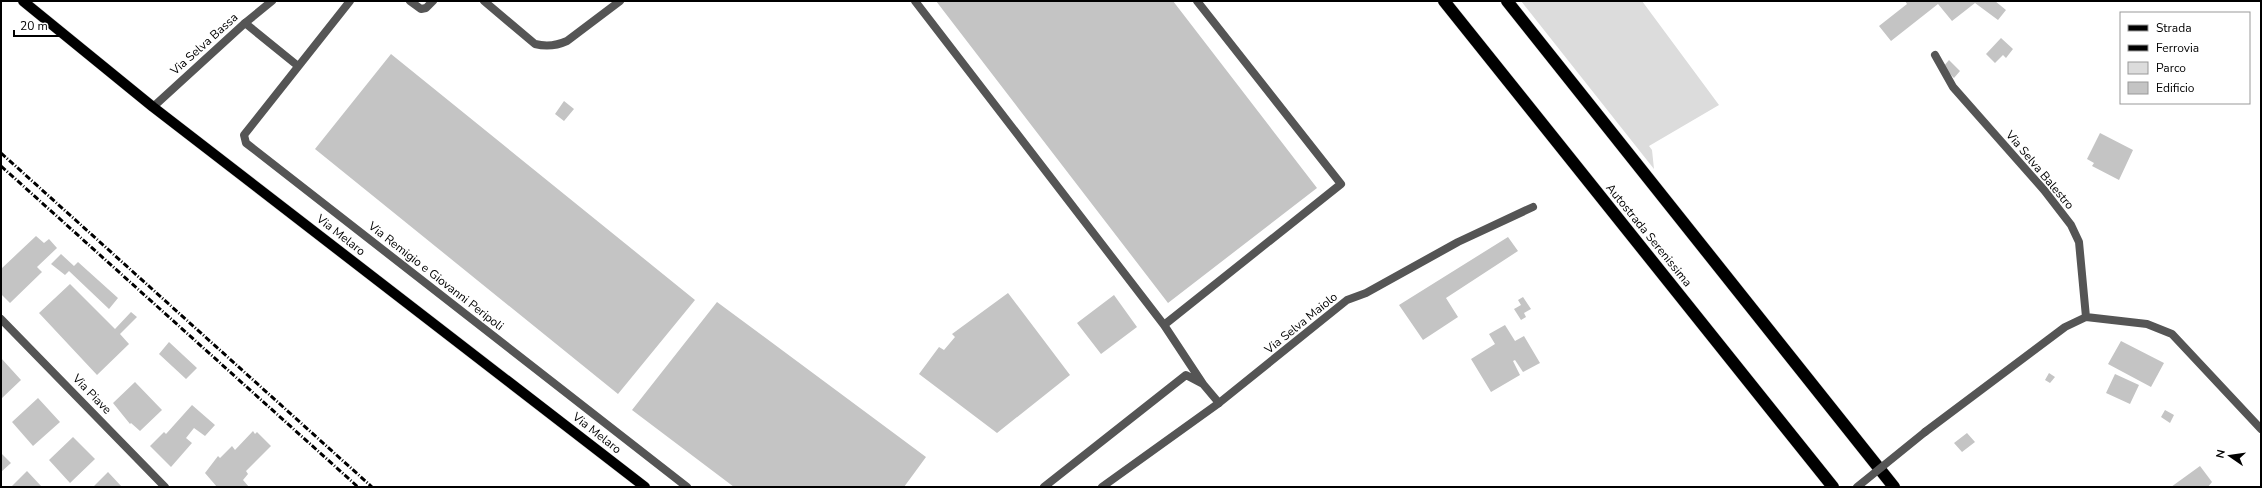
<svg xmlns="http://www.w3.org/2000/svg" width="2262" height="488" font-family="'Nunito Sans',sans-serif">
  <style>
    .green { fill: #dcdcdc }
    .building { fill: #c4c4c4 }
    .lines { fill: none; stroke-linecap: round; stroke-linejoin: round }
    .primary-casing { stroke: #dbdbdb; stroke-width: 11 }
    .highway-casing { stroke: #dbdbdb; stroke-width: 13 }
    .lane { stroke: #555; stroke-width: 8 }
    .street { stroke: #555; stroke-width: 8 }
    .primary { stroke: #000; stroke-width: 10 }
    .highway { stroke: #000; stroke-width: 12 }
    .rail { stroke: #000; stroke-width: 3; stroke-dasharray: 6 2 1 2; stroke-linecap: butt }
    .street-bridge { stroke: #555; stroke-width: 8 }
    .labels { text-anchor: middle; stroke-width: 3; stroke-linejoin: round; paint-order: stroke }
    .street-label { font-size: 12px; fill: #000; stroke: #fff }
  </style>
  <rect width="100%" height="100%" fill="#fff"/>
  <path class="green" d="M1521 1H1642L1719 105 1649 146 1652 150 1654 169Z"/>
  <path class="building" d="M936 1H1173L1317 188 1168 303Z
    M1905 1H1995L2006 10 1998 20 1975 3 1952 21 1938 4 1891 41 1879 26 1907 4Z
    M2001 38 2013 49 2006 58 2003 55 1995 63 1986 54Z
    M391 54 695 300 618 394 315 149Z
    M1949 60 1960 71 1954 78 1943 67Z
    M564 101 574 109 564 121 555 114Z
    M2100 133 2133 150 2119 180 2092 166 2094 163 2087 159Z
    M36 236 44 243 49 239 57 248 37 267 42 272 10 303 1 294V269Z
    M1508 237 1518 251 1446 298 1458 317 1423 340 1399 305Z
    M61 254 74 266 78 262 118 298 109 309 69 271 65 275 51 264Z
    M70 284 115 329 131 312 137 317 120 334 129 344 97 375 39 313Z
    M1008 293 1070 375 997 433 919 374 939 347 944 350 955 337 952 334Z
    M1114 295 1137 327 1101 354 1077 323Z
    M1523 297 1531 309 1524 313 1526 317 1521 320 1514 309 1521 305 1518 300Z
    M717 302 926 457 904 487H734L632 410Z
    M1505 325 1515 341 1524 336 1540 363 1523 372 1515 360 1513 361 1520 375 1491 392 1471 359 1495 344 1489 334Z
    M2121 341 2164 363 2151 387 2108 364Z
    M169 342 197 368 186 379 159 354Z
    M1 358 21 380 1 399Z
    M2049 373 2055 377 2050 383 2045 380Z
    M2115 374 2139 385 2130 404 2106 393Z
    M135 382 162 410 140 431 131 423 130 424 113 403Z
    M38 398 60 422 33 446 12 422Z
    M192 405 215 425 205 436 194 428 186 438 192 443 171 467 150 446 164 432 166 434Z
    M2165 410 2174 415 2170 423 2161 417Z
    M253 431 255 434 257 432 271 446 246 471 248 474 243 480 249 487H217L205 473 218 456 220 458 232 446 235 450Z
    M1967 433 1975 442 1962 452 1954 443Z
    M73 437 95 459 70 483 49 460Z
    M1 453 11 463 1 472Z
    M2200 466 2212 482 2208 487H2171Z
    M27 471 42 487H11Z
    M108 472 122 487H93Z"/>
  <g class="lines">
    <g class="primary-casing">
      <path id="primary" d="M23 1 153 107 645 487"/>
    </g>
    <g class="highway-casing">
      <path id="highway" d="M1444 1 1833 487
        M1507 1 1894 487"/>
    </g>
    <path class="lane" d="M350 1 244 135 246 143 687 487
      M410 1 421 9 426 8 433 1
      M915 1 1164 325 1203 384
      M245 23 298 66
      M1164 325 1341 184 1197 1
      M1044 487 1186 375 1203 384 1219 403"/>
    <path class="street" d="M484 1 535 44C547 47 556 46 567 41L620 1
      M1935 55 1953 87 2044 190 2071 225 2079 242 2086 317
      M153 107 245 23 272 1
      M1 319 165 487
      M1925 432 2065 327 2086 317 2147 324 2172 334 2261 429
      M1102 487 1219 403 1347 300 1366 293 1458 242 1533 207"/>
    <use href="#primary" class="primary"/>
    <use href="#highway" class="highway"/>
    <path class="rail" d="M1 153 372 487
      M1 166 358 487"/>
    <path class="street-bridge" d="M1857 487 1925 432"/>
  </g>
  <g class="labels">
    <g class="street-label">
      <text transform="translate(204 44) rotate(-42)" y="4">Via Selva Bassa</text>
      <text transform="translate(2040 170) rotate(50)" y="4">Via Selva Balestro</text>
      <text transform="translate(341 235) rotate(38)" y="4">Via Melaro</text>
      <text transform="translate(1649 235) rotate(51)" y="4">Autostrada Serenissima</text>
      <text transform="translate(436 276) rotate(38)" y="4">Via Remigio e Giovanni Peripoli</text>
      <text transform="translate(1301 323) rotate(-39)" y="4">Via Selva Maiolo</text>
      <text transform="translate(92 394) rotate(46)" y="4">Via Piave</text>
      <text transform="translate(597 433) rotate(38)" y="4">Via Melaro</text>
    </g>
  </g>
  <rect width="2262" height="488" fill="none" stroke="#000000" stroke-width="4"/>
  <rect x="2120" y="12" width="130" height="92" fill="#ffffff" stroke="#999999"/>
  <rect x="2128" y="25" width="20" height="6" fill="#000000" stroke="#999999"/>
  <text x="2156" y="32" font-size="12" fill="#000000">Strada</text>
  <rect x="2128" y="45" width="20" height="6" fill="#000000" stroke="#999999"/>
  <text x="2156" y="52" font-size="12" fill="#000000">Ferrovia</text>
  <rect x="2128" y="62" width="20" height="12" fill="#dcdcdc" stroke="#999999"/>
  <text x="2156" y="72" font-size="12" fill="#000000">Parco</text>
  <rect x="2128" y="82" width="20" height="12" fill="#c4c4c4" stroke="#999999"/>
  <text x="2156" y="92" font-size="12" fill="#000000">Edificio</text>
  <g transform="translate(2230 456) rotate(283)" stroke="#ffffff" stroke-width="3" paint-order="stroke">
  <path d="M0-3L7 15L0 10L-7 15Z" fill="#000000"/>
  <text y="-6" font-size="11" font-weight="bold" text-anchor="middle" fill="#000000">N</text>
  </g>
  <path d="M14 30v6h51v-6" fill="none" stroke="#000000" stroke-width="2"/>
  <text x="20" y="30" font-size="12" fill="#000000" stroke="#ffffff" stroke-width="3" paint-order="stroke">20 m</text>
</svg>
